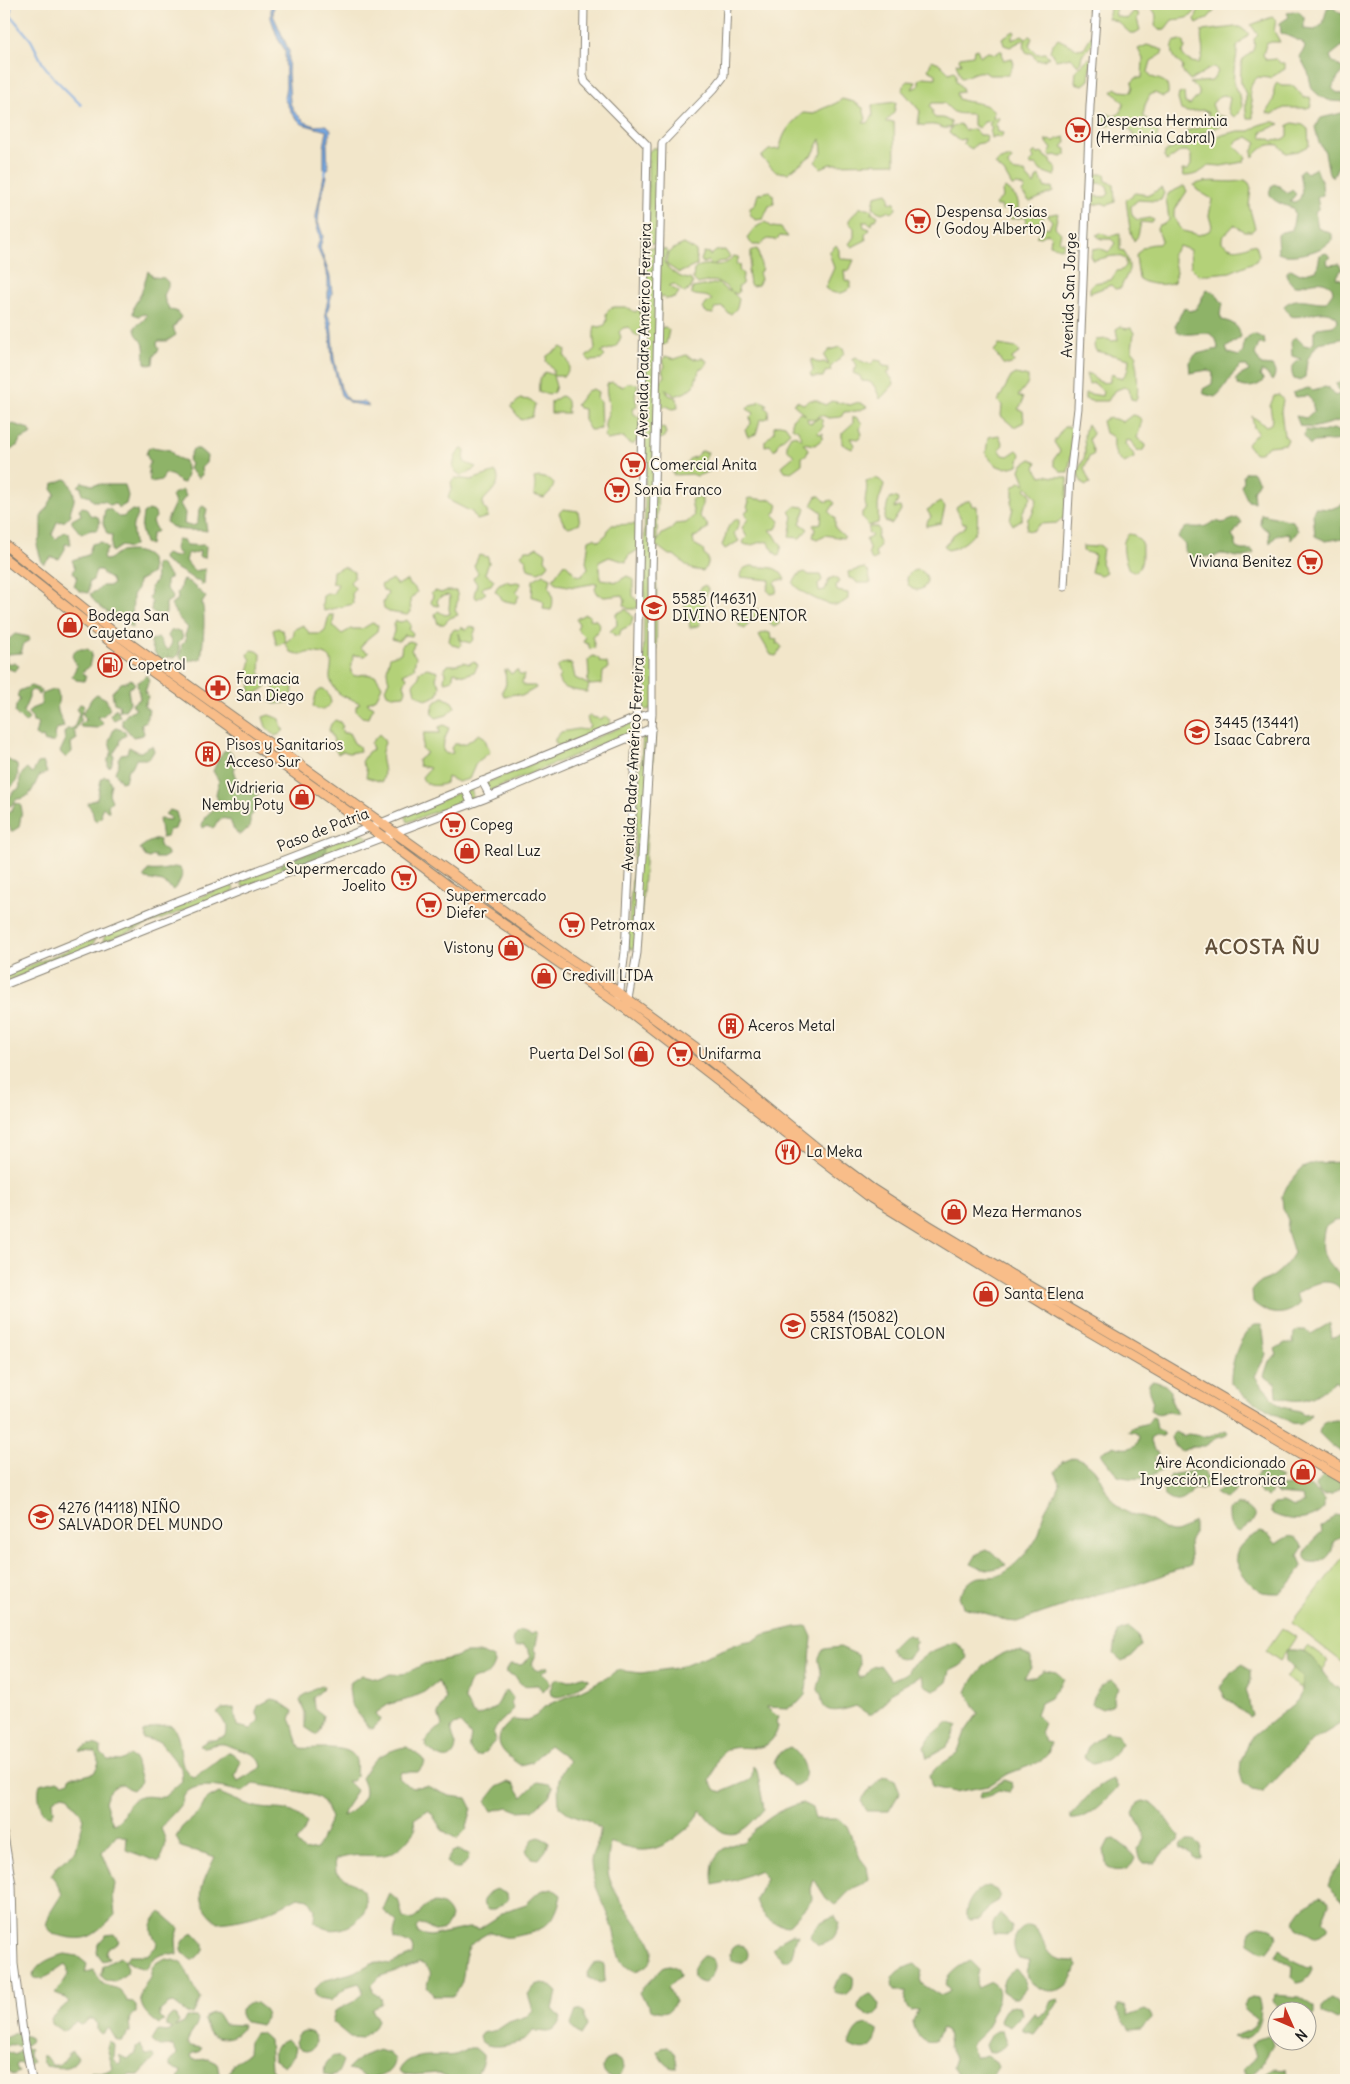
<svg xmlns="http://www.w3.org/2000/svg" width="1350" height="2084" font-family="Delius,sans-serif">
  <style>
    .green { fill: #b3d178; stroke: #68764a }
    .forest { fill: #8eb368; stroke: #556842 }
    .water { fill: #76a7e1; stroke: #49627e }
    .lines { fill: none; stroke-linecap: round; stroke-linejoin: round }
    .stream { stroke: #76a7e1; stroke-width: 2 }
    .tertiary-casing { stroke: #878173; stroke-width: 9 }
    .trunk-casing { stroke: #878173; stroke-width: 11 }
    .tertiary { stroke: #fff; stroke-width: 7 }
    .trunk { stroke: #f8bd89; stroke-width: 9 }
    .labels { text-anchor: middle; stroke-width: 4; stroke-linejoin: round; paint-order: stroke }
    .poi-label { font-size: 15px; fill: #1c1c1c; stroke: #fcf5e5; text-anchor: start }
    .street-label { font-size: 15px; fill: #1c1c1c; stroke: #fcf5e5 }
    .district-label { font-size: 20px; font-weight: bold; letter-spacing: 1px; fill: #614f39; stroke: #fcf5e5 }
  </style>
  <rect width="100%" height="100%" fill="#fcf5e5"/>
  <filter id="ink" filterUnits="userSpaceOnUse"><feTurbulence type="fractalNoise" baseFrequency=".02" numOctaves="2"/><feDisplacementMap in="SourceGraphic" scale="10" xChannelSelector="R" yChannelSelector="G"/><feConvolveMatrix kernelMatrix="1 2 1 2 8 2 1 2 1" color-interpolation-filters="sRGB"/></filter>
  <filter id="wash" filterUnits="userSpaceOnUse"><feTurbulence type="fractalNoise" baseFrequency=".0096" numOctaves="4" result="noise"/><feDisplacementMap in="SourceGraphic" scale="20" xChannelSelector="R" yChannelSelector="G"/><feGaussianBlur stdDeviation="1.12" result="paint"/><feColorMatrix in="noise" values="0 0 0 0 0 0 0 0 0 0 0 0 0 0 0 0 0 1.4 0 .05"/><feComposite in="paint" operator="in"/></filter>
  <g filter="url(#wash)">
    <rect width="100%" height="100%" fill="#f2e6ca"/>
    <path class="green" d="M1111 4H1115L1116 16 1127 19 1134 11 1139 14 1137 19 1140 30 1135 33H1130L1118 22 1108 18Z
      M1140 4H1193C1200 18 1182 19 1172 20L1165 29 1159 30 1155 26C1156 18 1158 12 1149 7L1144 9Z
      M1201 4H1229L1227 8 1216 9 1208 18 1197 24 1195 19Z
      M1272 17 1276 20 1274 31 1280 42H1271L1266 44 1263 55 1266 60 1276 59 1280 63H1285V69L1270 78 1258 77C1243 89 1254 102 1253 118H1247C1245 110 1246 105 1246 98 1247 93 1242 88 1241 83 1240 80 1241 63 1242 60 1251 53 1256 51 1254 39L1258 35 1251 25Z
      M1235 27H1240L1249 34 1237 47C1238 58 1232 70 1234 83 1235 93 1242 93 1242 108L1235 117 1230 114 1228 109 1230 98 1225 95 1219 96 1212 104 1216 115 1226 117 1228 123 1197 135 1185 136 1186 131 1201 127 1209 119 1208 113 1203 110 1187 112 1181 110 1178 99 1179 94 1184 92 1185 103 1190 105 1199 95V90L1190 83 1212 81 1218 72 1215 67C1206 69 1199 77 1190 80L1182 71 1183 66C1174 59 1170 53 1174 42L1179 40 1184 42 1185 48 1182 53C1185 60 1192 63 1199 63 1207 51 1199 43 1202 31Z
      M1014 31 1015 33 1012 37V40L1022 35 1026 38 1030 36 1032 38 1029 46 1037 54 1045 53 1049 57 1044 60H1036L1032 53H1027L1024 48 1025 39 1010 47 1004 45 1002 38Z
      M1091 36 1094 38C1092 46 1087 50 1082 55L1081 61 1078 65 1071 57 1056 60 1050 51 1052 45 1058 39 1078 49 1084 48Z
      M1147 45 1163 50 1161 55 1151 61 1148 72 1152 77C1162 81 1169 80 1168 94L1163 97 1155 93 1150 95 1145 105 1143 116C1155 125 1166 131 1150 145L1138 146 1132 140 1134 134 1128 127 1119 121 1108 126 1103 124 1104 113 1115 116 1120 113 1124 103 1117 95 1112 92 1115 88 1120 91 1131 92 1133 87 1132 82 1136 78H1142L1143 59 1138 49Z
      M977 49 980 56 988 52 996 54 1000 51H1002L1003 60 1012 58 1014 64 1008 75H989C979 67 971 76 961 78L956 63 961 64 959 59 960 57 973 55 974 50Z
      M1089 58 1091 60 1089 80 1083 85 1075 83 1076 70Z
      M932 60 939 63 949 73 954 71 956 73V81L963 89 962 92 956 93 958 99C971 104 985 101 994 111L993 119 996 117 999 118 995 125 997 126 998 132 1003 133 1001 138 996 136 991 138 990 132 992 128 989 124 992 121 984 122 979 128 973 125V114C954 113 957 116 944 103H932L930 106 933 111 932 114 935 118H943L951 122V127C943 130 941 126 934 125 927 124 924 127 918 124L920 111 902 90 904 85 908 81 916 82 912 89 919 86V80L923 77 936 78V74L928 70Z
      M1277 83 1282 86H1294L1304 98 1310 97 1312 106 1307 108H1284L1273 114 1267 113C1268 107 1271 106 1273 101 1275 94 1272 89 1277 83Z
      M842 99 854 102 863 108 866 119 863 123H868L873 116 872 105 896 102 894 113 885 122H894L895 163 830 164 821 168 815 162 822 153 821 139 813 154 788 173 776 172 761 157 769 150 780 149C782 133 791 123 803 113L814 114C823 106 833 107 842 99Z
      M1269 122H1275L1280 124 1261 132 1262 138H1268L1273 141 1284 139 1288 136V125L1293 123 1303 125 1308 129 1309 146 1298 151 1286 153 1279 145C1265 143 1262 148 1253 157L1252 152 1257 143 1248 137 1238 141 1234 145 1246 157 1243 162 1221 166 1209 165C1202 172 1195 176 1184 176L1182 170H1188L1191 165V155L1187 151H1181L1167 161 1164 157 1165 152 1191 141 1202 140 1238 131H1250L1259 125Z
      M959 124 961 125 964 130 974 129 979 135H985L987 136 986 142 976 144 972 149 963 144 965 139 958 140 949 133 951 128Z
      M1065 137 1066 142 1062 147 1066 149V155L1061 157 1056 155 1051 156 1049 154 1052 149 1045 140 1055 141 1057 139Z
      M653 148H659L656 244 648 243V152Z
      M1034 152H1036L1038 154 1043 153 1044 156 1051 160 1052 165 1056 168 1055 176 1041 171 1036 165H1030V163L1034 159 1032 154Z
      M1006 158H1011L1012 160 1008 164C1009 172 1018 173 1025 172L1027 177 1034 185 1037 177 1040 176 1045 188 1052 187 1053 192 1030 202 1022 193 1025 188 1018 185 1012 186 1004 172 995 165 998 161Z
      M1093 174H1105L1106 181 1114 184 1115 202 1107 205 1102 203 1093 205 1091 203 1094 196 1105 197 1109 194 1107 186 1099 183 1094 184 1091 179Z
      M1245 180 1249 183 1251 188 1249 206 1255 228 1252 231H1244L1234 225 1222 238V242C1231 251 1240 250 1251 244L1256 245 1259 255 1256 261 1230 272 1199 275 1191 267 1190 250 1179 246 1172 255 1176 271 1174 282C1164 286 1148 285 1139 279L1136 256C1142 245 1148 244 1159 244L1162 240 1157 229 1159 225 1165 224 1169 220 1166 198 1169 193 1184 186 1187 191 1174 211V217L1179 227 1183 231 1199 235 1209 231 1212 226 1209 216 1212 199 1197 190 1194 185C1210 177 1228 185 1245 180Z
      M1005 188C1013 195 1020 197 1018 209L1015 211 1008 207 1002 210 1001 206H996L995 204 1003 197 1002 192Z
      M1161 188 1164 193 1161 200 1155 201 1138 200 1131 206C1131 212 1132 217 1138 220L1149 218 1154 220 1152 223 1141 222 1138 236 1134 241 1130 229 1126 200 1135 193 1149 195Z
      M770 191 773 195 774 204 769 206 763 219 755 220 750 214V208L755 205 758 194Z
      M887 193 890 197 889 202 895 203 896 209 892 213 887 211 882 213 877 211 873 207 875 196Z
      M1032 207 1035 208 1032 216 1043 214V222H1037L1036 226 1028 228 1025 224 1027 219 1025 217 1011 219 1009 217 1011 215Z
      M859 208H868L872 210 871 214 873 213 878 216 876 220H873L872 225 868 222H863L864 227 870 229 865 235 866 240 852 247 849 244 854 237V228L849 223V220Z
      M1058 213 1055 227 1061 233 1059 241 1064 242 1063 247 1060 248 1050 245 1051 237 1048 233 1041 237 1036 236 1044 227 1049 228 1052 221 1047 215Z
      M765 222 772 227 781 228 788 237 780 236 776 240 768 239 759 245H753L747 239C751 230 757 226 765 222Z
      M1101 233 1110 236 1120 234V250L1124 251C1134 272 1127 271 1121 288L1115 289 1111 285 1090 293V288L1094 283 1111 280 1117 271 1122 270 1126 266V260C1116 251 1104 260 1092 260L1091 255 1093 249 1099 248 1109 252 1115 243 1111 239H1101L1096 235Z
      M684 244 696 251 697 265 679 273 666 264 669 253 675 248Z
      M836 245 839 250V256L843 259 854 260 849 271 844 270 845 280 850 282V288C843 295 833 295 825 288L834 268 829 252Z
      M655 247 666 250 668 252 664 262C668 270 680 279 690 279L693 283 691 288 684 293 674 284 669 286 679 292 675 298 666 299 661 296 659 328 665 327 669 330 666 344 663 345 659 342V384L665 376 662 371 665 366 663 361 665 356 675 359 686 355 693 359 702 358 707 361 705 367 700 368 694 385 686 392 675 396 665 388 669 395 677 398 678 408 672 409 667 406 659 408V429L662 427 664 428 666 433 663 438 658 439 657 542 662 534 672 529 675 524 686 523 694 516 691 500 696 497 702 499V505L699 516 707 524 708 529 693 538 694 544 703 549 704 555 708 558V564L703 571 691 569 674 555H669L657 546 656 705 654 708 646 710 643 707 647 251 649 248Z
      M756 249 758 250C758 252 761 266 762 269L759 273 761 279 758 285 752 286 750 285 748 270 751 262V251Z
      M725 250 730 257 726 261 718 262 711 266 708 261 703 263 701 260 704 252 710 253V256L716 251Z
      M733 256 739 257 736 264 741 265 739 270 743 274 742 284 738 287 739 292 737 294 732 292 739 299 737 308 731 314 728 313 723 307 715 308 713 314 707 313 703 309 706 304 712 300C706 293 698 298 691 293L693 288 718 283 726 290 731 291C718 279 714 280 698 284L693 279 694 270C705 258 724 273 733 256Z
      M614 307H626L635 312 640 309 644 313 641 334 636 336 629 327 623 328 619 332 621 337 616 347 601 352 605 356 601 360 590 361 586 357 595 349C594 342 593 333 595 326L600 327 605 325 607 320 606 314 609 309Z
      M1121 326 1126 329 1131 328 1134 333 1132 350 1137 356C1134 363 1137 365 1137 372 1137 380 1139 392 1136 400L1131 399 1129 389 1124 387 1114 391 1108 401H1091L1085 399V393L1102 396 1103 391 1094 383 1089 384 1086 374H1091C1095 381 1102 384 1110 382V377L1113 373 1116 377 1122 379 1128 370 1129 359 1096 351 1094 346 1096 340 1107 339 1112 341 1118 340 1116 329Z
      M999 345 1016 348 1020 352 1012 358 1014 363 1008 365 1003 364 994 351Z
      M561 347 566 350 564 355C570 363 572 368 564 376H553L556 386 554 392 549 395 539 392C538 384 539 379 545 372L553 375V370L546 361 547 356Z
      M840 347 844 350V353C840 359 835 362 830 368L831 371 825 372 823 377H812L810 374 813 370 811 362 812 359 819 363 824 362 829 365 824 356 829 350Z
      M856 357 863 362 871 364 875 360 881 361 883 366 891 367 889 372 887 373 892 379 894 384 880 399C876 390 875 380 862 381L860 376 853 373 857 365 851 359Z
      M1016 374 1028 377V383L1018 396 1023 398 1022 404 1018 409 1023 411 1024 422 1014 427 1001 416 1002 405 998 401 1011 377Z
      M612 382 623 387 627 383 638 384 635 395 637 406 632 409 634 414 639 417 641 435 633 445 627 442 624 437 607 440 604 436 606 431C602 422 609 416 609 408 609 400 605 392 607 384Z
      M593 389 598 392 597 398 600 402 601 429 590 430 584 420V409L579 408 576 405 587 391Z
      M1279 395 1283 400 1281 411 1284 435 1288 439 1286 444 1269 446 1260 453H1254L1247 444 1258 432 1254 428 1252 416 1266 426 1271 424 1272 418 1270 406 1274 396Z
      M561 396C570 400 566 404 568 413H551V402Z
      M520 399 531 400 535 404 532 417 521 420 511 407Z
      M759 400 767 404 765 407 769 411 768 418 760 420 756 434 748 437 745 430 751 424 750 417 754 413 747 409 750 405 758 403Z
      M810 400H816L825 405 832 401 850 405C859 402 858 401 867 407L857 411 844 412 841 417 829 418 821 415 814 420 807 418 808 422 811 423 820 417 822 419V424L824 426 818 432 819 434 823 433 822 439 815 445 803 443 808 449 807 454 802 457V464L791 472 785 471 782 466 794 456 787 448V442L791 435 797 436 802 440 798 430 792 427V419L800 412 806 415 793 404 797 401 803 404Z
      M1132 415 1137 416 1142 420 1137 438 1146 445 1143 450 1137 452 1131 441 1126 440 1125 445 1133 453 1134 458 1124 463C1115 457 1113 450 1114 439L1110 435 1105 433 1102 421C1110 416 1115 419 1123 422Z
      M853 417H856L862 423 860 429 862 434 859 439 851 438 855 445 852 449 842 444V433L853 423Z
      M780 424 785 425 790 432 778 443 776 449H773L770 445 765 446V441L774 432V426Z
      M1087 424 1093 434 1089 439 1094 454 1089 457 1084 468 1090 483 1085 486C1070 470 1085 466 1085 452 1085 442 1082 435 1087 424Z
      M1064 427H1072L1076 431 1068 472H1062L1054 465V459L1060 451 1054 442Z
      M999 435 1003 445 999 449 1003 455 1008 456 1017 450 1021 454 1018 465C1002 471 994 467 986 453L988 437Z
      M462 449 465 450 464 462 476 467 472 471 461 476 453 469C454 460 455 454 462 449Z
      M701 451 708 452 704 462 712 463 715 468 713 470 697 476 692 474 673 475V471L677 469 683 470 689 459 695 457Z
      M1031 459 1037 462 1035 468 1041 476 1047 475C1054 479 1060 475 1068 478L1066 515 1058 523 1040 524 1032 531 1026 530 1028 518 1032 515 1037 499 1027 486 1025 489 1030 493 1031 498 1022 513V519L1013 525 1010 520 1013 508 1011 503 1013 498V487L1021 481 1026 485 1020 470 1022 465Z
      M496 472C503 484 490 492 483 501V507L487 511 488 517 477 520 472 512 452 502 448 498 452 487 451 482 455 478 471 480Z
      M540 477 551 480 554 484 552 490 544 498 534 495 535 484 534 478Z
      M875 478 880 480 884 484C883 490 881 494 879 500 877 507 879 515 878 523L868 526 862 517V512L867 509C862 500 869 491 866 482Z
      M817 496H820L826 502 831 500 835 503 829 512 835 518V528L845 537 843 538 825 535 817 539 813 537 815 529 813 525 821 523 822 512 812 505Z
      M891 497 897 498 898 501 894 508 900 507 901 510 892 524 885 521 884 519C887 511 886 504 891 497Z
      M750 498 765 500 771 499 778 504 776 512 773 514 780 521 776 529 769 530C776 533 776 541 782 545L779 556 776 554 768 542C759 540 752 548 744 544L743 541 747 537 742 528 748 519 745 512 749 509 747 507 749 502 747 499Z
      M967 501H970L972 506H977C977 513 978 520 977 526 975 538 959 548 948 550L944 545 949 542 953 535 966 526V523H963L956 508 957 506Z
      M940 502 945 507 941 523 926 526V523L931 517 927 510Z
      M796 506 804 507 806 509 800 523 808 529 800 538 789 537 793 516 789 512Z
      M563 509 578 511 580 523 569 527 564 524 559 513Z
      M739 519V525L734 534 739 541 725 549 722 545C728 534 725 522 739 519Z
      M635 524 638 528V550L628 556 626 562 609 557 599 562 601 579 617 582 627 576 633 579V596L640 605 635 609H628L624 605 625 600 623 595 604 597 598 594 595 589 597 583 574 587 557 584 553 579 565 563 576 575 582 576 588 568 586 562 589 540 594 538 599 541 607 534 608 529 612 525Z
      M869 527H877L879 530 877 537 880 545 875 553 877 558 873 561 868 554 870 550 866 540 872 536 868 532Z
      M1129 534 1134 535 1142 543C1141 553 1145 567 1134 572L1129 570C1125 560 1119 541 1129 534Z
      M1099 545 1103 548 1101 563 1106 572 1101 575 1091 572 1095 555 1083 551V546L1094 547Z
      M537 547 546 553 545 559 549 564 546 568 539 572 528 569 526 560 521 554 526 550H532Z
      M479 555 488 557 489 563 485 573 494 580 491 585 484 587 482 589 486 593 477 599 474 595 477 584 473 578 478 573 474 566Z
      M752 566C765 569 778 563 785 580H779L774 583 777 587 776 593 771 594 767 590 770 580 740 577C741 569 745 567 752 566Z
      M344 567 354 572V578L350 582 355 588 352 593 353 604 324 611 322 606 323 595 327 593 333 594 338 584 332 583 333 571Z
      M864 568 868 571 871 583H857L854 579 849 578 848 572Z
      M907 580a10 10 0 1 1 20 0a10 10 0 1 1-20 0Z
      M805 572 809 575H820L822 580 818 585 819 591 825 590 829 579 834 577 839 581 836 586 837 591 848 593V599C845 601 841 604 838 605 829 607 798 592 793 583L799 574Z
      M543 574 551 578 549 587C553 593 554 604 551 610L543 609 544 603 540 599 532 597 533 580Z
      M392 579 397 585 407 580 409 585 414 587 417 592 410 600 411 612 407 615 389 612 384 609 383 603 388 593 383 590 381 585Z
      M506 581 511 583 517 582 520 583 519 588 516 592 519 596 515 603 501 600V597L495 591 499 584Z
      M704 585 708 588 707 593 703 598C705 607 706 612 699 618L700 625 690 628 689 618 683 611 687 599 695 595Z
      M436 591 441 593 446 591H456C459 598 457 603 455 610L458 615 450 618 444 624H438L435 614 438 611 445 615 450 614 449 609 450 597 448 595 440 597 437 601 439 606 433 605 431 603 433 595 431 593Z
      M626 609 633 617 631 625 621 630 619 636 614 635 610 631 617 625 616 614Z
      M752 609 773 610 775 615 777 614 781 618 779 624 774 627 770 624V618L753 617 745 629 740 627 738 622 746 615V610Z
      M585 614 590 616V619L596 620 599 624 598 631 592 636 595 648 590 649 588 644 583 642 585 637 577 629 579 624 576 619Z
      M329 615H334L333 626 342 634 351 629H362L372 623 378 625 377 631 367 639 360 648 369 653 365 656 353 655 351 672 354 676 365 674 376 676 382 686 377 697 367 703 374 707 368 718 362 717 356 711V706L360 703C353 699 340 697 336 690 334 688 331 682 330 679 329 667 339 655 317 653 311 652 307 652 302 655L290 652 285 642 277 646 273 630 278 628 283 631 286 642 294 635 293 630 303 625 310 634H321L325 631Z
      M407 620 411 625 409 629 413 633 412 636 404 635 399 641 391 639 394 632V623L396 621 401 622Z
      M471 626 476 629 473 636 474 639 470 643 461 640 459 633 461 645 459 647 453 645 449 641 451 632 455 629 459 630 461 627 466 630Z
      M765 632 770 633 771 639 777 640 776 644 778 643 782 647 776 656 771 655 759 635Z
      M410 641 415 643 411 650 416 657 414 666 415 668 403 674 407 677 404 685 406 690 404 695 392 696 387 694 385 688 389 681C386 672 387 667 390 657L401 653 402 644Z
      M251 650 257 651 261 654 260 673 268 681 266 687 257 693H250L251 682 246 679 251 660 248 655Z
      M593 656 598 658 601 662 607 663 608 669 603 672 602 684 590 685 587 681 589 676 588 660Z
      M474 661 478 665 474 672 465 675 454 672 452 680 446 682 444 681 445 673 444 670 448 665H455L464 662 469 664Z
      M567 663 572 664 575 678 589 685 587 692C584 692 564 689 562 686 560 684 559 681 558 678L560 676 557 668 561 664Z
      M427 668 438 671 436 679 440 686 438 695 426 700 415 693 413 684 419 677V672Z
      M505 670H508L511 674 517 670 520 675H524L522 683 524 686H535L536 688 522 696 516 694 504 696 502 691 506 684Z
      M289 681 293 685 292 702 275 704 270 702 274 689 273 684 278 682 283 684Z
      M324 689 328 693 331 702C328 708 325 710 317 709L313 706C316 697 314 691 324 689Z
      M443 697 452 702 455 707 447 715 436 718 432 714 434 703Z
      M269 715 280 719 282 729 284 730 280 734 275 736 266 727 263 717Z
      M589 716 600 719 606 716 611 720 607 728H602L593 735 559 746 555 742V739L561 732 578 729 586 730 590 726 587 718Z
      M335 720 340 722 343 727 341 728 343 733H349L354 743 359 746 360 751 349 753 343 751 338 754 332 745 334 740 329 730 331 724Z
      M631 723 633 724 634 730 631 732 488 791 486 783Z
      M444 725 449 728 444 741 443 751 447 754 453 753 451 748 454 744H465L479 734 484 737 490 752 476 763 469 779 458 782 447 777 446 783C437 787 425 787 422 777L430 768 419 766 418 760 427 753 422 749 424 733H440L439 727Z
      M655 730 639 944 633 950 627 946 643 736 644 733Z
      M379 734 383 738 385 743C376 762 388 765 382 782L366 777 367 771 362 762 368 752 373 749 371 743Z
      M471 788 473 797 408 822 405 815Z
      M360 832 369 838 243 887 241 881Z
      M232 884 234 891 103 942 105 935Z
      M95 939 92 947 4 982V976Z
      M1346 1553V1665L1292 1623Z
      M1282 1628 1296 1637 1280 1661 1266 1651Z
      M1308 1646 1329 1661 1307 1692 1286 1678Z"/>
    <path class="forest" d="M1346 4V43L1330 56 1332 61 1345 70 1338 78 1332 88 1336 92 1346 95V102L1331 101 1321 97 1312 89 1308 72 1300 57 1305 47 1302 42 1281 33 1280 23 1289 17 1287 13 1298 11 1304 17V29L1315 30 1323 24 1327 8 1332 7 1341 14 1345 11Z
      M1346 112V143L1338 153 1342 157V163L1338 166 1333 177 1329 174 1325 152 1319 143 1315 127 1321 118Z
      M1316 168 1322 184 1323 195 1317 197 1319 208 1315 212 1318 228 1332 234V240C1322 252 1291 259 1278 253L1277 235 1282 232 1292 230 1295 214 1293 208C1283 205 1260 198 1274 184L1279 186 1288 193 1292 190 1296 194 1290 202C1308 203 1300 182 1299 172L1303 169 1307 173Z
      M1326 253 1331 257 1327 260 1328 265 1339 264 1342 269 1336 278 1341 279 1346 285V338L1318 343 1307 360 1305 377 1299 380 1294 379C1289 369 1293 364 1301 359L1292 356 1291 340 1296 337 1304 345 1309 346 1314 343V332L1317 328 1333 326 1338 322 1337 317C1321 304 1306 320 1290 316L1284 306C1297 294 1311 303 1326 302L1333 292 1332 287C1320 276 1307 285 1294 286L1287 278V272L1291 269 1300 274 1317 270 1320 255Z
      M148 271 153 277 164 278 168 282V287L164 295 165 301 170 310 176 311 181 317 173 328 176 335 167 341H158L157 344 159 349 154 356 153 364 150 365 145 363C144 358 145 351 144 346 142 337 135 338 135 327L144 320 147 315 144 314 139 316 133 314 134 306 141 294Z
      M1207 289 1216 294 1223 304 1220 314 1222 320C1232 322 1239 325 1241 337L1226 348 1228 353 1239 356 1243 352 1244 341 1253 334 1264 338 1265 344H1259L1255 354 1261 365 1272 366C1276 372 1276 375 1272 381L1266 373 1262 371 1260 376 1264 380C1258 387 1247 389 1238 385L1236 380 1239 376 1249 371 1247 366H1241C1229 375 1227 388 1215 397L1204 394 1203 389 1212 384 1213 373 1208 370 1190 373 1189 362 1196 354 1218 349C1216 321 1194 340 1177 332L1175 326 1184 307 1190 311 1196 309Z
      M1341 382 1346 386V419L1312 428 1300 426 1296 416 1306 418 1314 411 1312 401 1307 396 1296 397 1292 393 1308 388 1313 390 1324 387 1329 388 1335 396 1340 394 1336 383Z
      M13 424 29 429 32 434 20 440 17 446 9 451 6 448 4 449V428Z
      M1333 429 1343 433 1346 431V440L1314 442 1310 446 1304 436 1305 430 1322 432Z
      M152 447 170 450 175 457 185 461 187 475 184 483 179 482 173 476 165 473 162 480 150 482 148 467 150 462 146 454 148 449Z
      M193 449H199L207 456 206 463 201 468 202 475 198 478 189 469 191 464 188 460Z
      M1246 472H1252L1259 481 1253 491 1254 502 1248 501 1241 486 1244 481 1243 476Z
      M65 479 68 480C71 487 75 492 74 499 74 506 69 508 71 515L65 521 57 522 52 535 56 539 64 532 69 533 71 544H65V549L59 559 51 557 45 563H42L37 545 41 535V517L55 494 52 489 53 484Z
      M82 482 92 485 103 484 108 485H125L128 496 126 504 119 508 115 504 109 505 105 501H93L88 495H82L81 487 78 486Z
      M183 490 186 496 180 504 185 513 184 524 190 526 196 525 198 521 199 509 203 506 207 509 205 518 207 531C199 529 179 532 173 527 170 526 169 523 166 522L175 503 172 496 173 494Z
      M1346 503V525L1342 527 1343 538 1326 541 1315 536 1313 513 1315 508 1331 509Z
      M83 507 86 508 90 515 98 517 100 522 97 530H91L81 534 72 523V520L81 515 79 509Z
      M105 509H110L118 517H123L132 510 137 511 138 516C129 525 134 534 134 545L129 548 121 546 112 552 111 550 112 535 107 534 103 523Z
      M149 510 155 512 156 517 152 522 157 531 151 535 150 545 145 543 141 529 143 514Z
      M1261 514 1293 521 1298 531 1291 540 1289 533 1277 535 1270 543 1269 531 1260 525Z
      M1237 518 1242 522 1232 536 1236 542V548L1241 550H1252L1254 553C1241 562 1233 554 1220 554 1214 558 1211 556 1204 557 1200 558 1198 560 1193 560L1185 551V545L1178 537 1185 528C1191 526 1196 528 1202 527 1211 526 1212 518 1222 523Z
      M177 540 184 541 187 545C193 545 197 546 203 545L206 546 205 558 199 557 200 551 192 554 188 553 186 561 194 571 205 569 204 584 202 585 200 581H196C186 573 174 568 164 561L163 557 166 554 174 557 180 555 175 549Z
      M101 542 108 548 103 557 104 560C112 560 112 555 118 553 128 549 147 551 151 561 152 565 152 570 152 573L138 581 137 589 133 595 132 628C119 616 97 611 90 594L98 590 102 586H110L113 584 111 579 104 575 101 570H96L93 580 89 582V591L88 593 80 591 74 586 77 577 73 572 75 568 72 560 88 555 92 544Z
      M159 563 170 576V578L166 581V588L173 597 172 599 166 603V613L161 616 151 611 152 602 149 599 151 592 150 587 156 581 155 564Z
      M183 580 189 582 206 597 202 603C206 615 203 645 201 659L185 661 180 657 182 644 186 640 185 635 188 628 178 617 171 605 178 599 177 593 180 589 181 583Z
      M176 630 181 632 183 638 178 643C181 648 179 655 175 658L167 657 162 662C157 657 150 647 151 640L159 638 163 646 168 650 172 643 168 636 171 631Z
      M15 634 29 637 30 640 24 643 21 653 8 654 6 656 7 664 14 663 19 666 15 671 4 667V649L8 646 7 641Z
      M77 649H88L92 653 89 667 82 672 86 676 84 681 76 680 72 676 77 666 72 656Z
      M147 675 149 680 145 692 148 697 144 706 149 710 146 721 141 724 144 733 143 735 133 737 122 724V720L129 712 136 709 132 704 140 699 137 683Z
      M131 679 135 684 128 689 130 703 125 710H120L118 712 120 717 114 720 110 716 116 708 118 712 120 709 119 705 114 703 112 692 121 683 126 682Z
      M31 686 41 690V693L38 695 36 691 32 690 29 693V698L23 712 29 719 25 723 15 713 16 706 20 699 17 697 19 691Z
      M52 690H57C61 700 56 703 58 711 59 716 63 721 64 727L56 729 54 735 56 740 54 742H45L43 737 40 738 35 735 38 723 33 722 32 717 28 713 31 709 41 705 42 694Z
      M97 694 106 699 110 709 103 716 97 717 103 722 102 725 98 728 81 727 80 725 86 719 82 713C89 707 89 698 97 694Z
      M80 704 84 705 80 716 81 720 74 731 77 739 71 743 72 752 66 758 60 752 65 741 64 733 67 729 74 728 79 713 76 709Z
      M116 728 125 731 126 735 120 739 119 745 113 754 114 757 111 766 108 767V759L112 752 109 741 114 729Z
      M129 747C146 756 137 751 152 746L154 751 149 759H136L132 767 128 769 125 781 121 782 115 772 119 763 118 759 121 754 127 753Z
      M225 750C238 753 235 765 234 774L242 789 250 791 254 788 259 793 256 797 257 806 252 810 253 814 250 817V826L242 834H238L234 830 230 820C217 816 221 820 213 828L208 825 203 828 202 825 205 817 219 804 216 794 219 781 213 771 220 756Z
      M7 759 17 765C19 782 17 782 4 793V760Z
      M43 762 47 773 39 776C33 788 31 799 17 799L11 806 6 804 13 792 20 788C19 779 20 774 27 769L31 773 33 772 38 763Z
      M104 776 108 777 111 784 109 794 112 801 108 805 109 811H107L103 807 101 811 102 816 97 821 94 819 92 810 87 803 97 799 101 780Z
      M15 803 20 804 22 810 19 827 11 832 10 827 4 823 6 818 5 815 12 810Z
      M170 810 176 812 178 820 175 829 169 830 166 837 162 838 159 819 170 820V817L165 814Z
      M157 839 160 840 159 846 168 853V855L163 858H155V855L149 858 145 856 140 848 147 843Z
      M327 845 326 852C316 859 310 864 297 861L291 868 285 871 281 869 283 862Z
      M174 867 180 868C185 875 179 884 173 890L163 882 146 879 144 877 148 870C158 871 164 870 174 867Z
      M1346 1162V1220L1334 1221 1325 1227C1319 1251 1323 1266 1346 1277V1306C1345 1303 1345 1299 1344 1295 1335 1273 1309 1283 1296 1295L1301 1303C1286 1318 1268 1316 1253 1302L1252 1290C1261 1279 1262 1283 1272 1277 1281 1271 1289 1262 1294 1253L1287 1231 1288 1220 1283 1209 1282 1197 1287 1186 1302 1168 1315 1163Z
      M1330 1323 1332 1338 1341 1333H1346V1398L1344 1388 1336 1380C1317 1396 1303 1407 1277 1396L1276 1384 1264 1376 1269 1361 1277 1355 1275 1349 1285 1343H1293L1294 1333 1298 1330H1305L1311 1334Z
      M1255 1325H1261L1263 1330 1266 1355 1255 1376 1258 1381 1278 1404 1282 1407 1300 1411 1303 1415 1312 1414C1306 1421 1302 1425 1292 1423L1244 1396 1231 1383C1230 1366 1239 1334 1255 1325Z
      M1154 1381 1165 1385 1171 1391V1400L1177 1413 1169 1412 1157 1414 1150 1410 1153 1402 1149 1392V1383Z
      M1152 1417 1155 1418 1157 1429 1164 1433 1163 1436H1155L1150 1439 1154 1450 1157 1451 1158 1454 1154 1458 1161 1463 1162 1470C1149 1480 1133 1480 1118 1476L1101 1454 1105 1449 1114 1446C1124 1450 1138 1450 1139 1437L1136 1433 1128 1431 1133 1427 1148 1423Z
      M1336 1420 1341 1421 1346 1426V1455L1332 1446 1319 1433C1321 1423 1327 1421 1336 1420Z
      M1226 1430 1228 1432 1225 1436 1217 1438 1205 1446H1193L1182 1451C1177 1450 1171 1441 1171 1436L1175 1432 1183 1436 1188 1434 1209 1437Z
      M1074 1457C1105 1467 1099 1490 1119 1507 1126 1514 1135 1514 1144 1518 1167 1527 1168 1543 1194 1521V1533L1189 1542 1191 1565 1129 1587 1098 1594 1017 1622 1006 1621 995 1616 963 1607 959 1597C977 1563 987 1586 1007 1571 1017 1563 1032 1548 1038 1536 1041 1529 1041 1520 1044 1513 1049 1502 1056 1494 1060 1482L1055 1472 1062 1462Z
      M1263 1466 1270 1468 1274 1475 1282 1478 1273 1484 1271 1493 1268 1497 1260 1493 1253 1480 1260 1472Z
      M1202 1469 1204 1471 1210 1485 1202 1490 1193 1489C1186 1501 1176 1506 1164 1495L1163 1489 1171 1475Z
      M1327 1471 1341 1482 1340 1488 1332 1494 1323 1495 1318 1492 1316 1486Z
      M1228 1481H1234L1240 1487 1226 1500 1216 1494 1215 1492 1224 1488Z
      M1296 1481 1311 1487 1324 1499V1508C1311 1523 1288 1522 1271 1513L1270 1507 1274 1503 1283 1502 1294 1507 1305 1503 1302 1496 1278 1494 1274 1490V1487C1283 1484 1289 1488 1296 1481Z
      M1237 1504C1244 1504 1253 1510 1255 1517L1252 1522 1239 1532C1228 1529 1229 1519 1229 1509Z
      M1336 1515 1346 1517V1535H1342L1333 1542C1335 1572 1277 1569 1322 1532L1321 1527Z
      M1261 1532 1269 1535 1276 1544C1288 1536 1293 1531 1303 1547L1298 1555 1302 1566C1296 1577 1289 1586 1279 1593 1274 1593 1268 1593 1263 1592 1252 1588 1235 1568 1236 1555 1238 1544 1251 1536 1261 1532Z
      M987 1550 1000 1558 1006 1565C993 1570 983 1572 971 1564L977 1554Z
      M807 1626 812 1637 809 1672 805 1695 798 1703 788 1708 766 1707 778 1717 776 1722 778 1728C767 1761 740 1740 725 1751 715 1758 715 1771 710 1781L716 1790 722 1792 748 1781 752 1777 753 1766 757 1770 764 1809C751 1823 735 1845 716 1827 710 1822 706 1815 700 1810 698 1819 692 1825 684 1831 657 1853 642 1855 610 1842 609 1854 606 1866 609 1877 614 1894 629 1912 639 1927 644 1933 649 1938 652 1946 656 1959 647 1968 635 1971 629 1968 623 1965 620 1959 615 1949 616 1935 612 1925 606 1904 591 1885 591 1862 591 1851 601 1841 600 1829L590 1821 568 1813 559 1806C558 1788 556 1774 570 1761L549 1745 532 1762 520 1765C499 1751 489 1738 513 1720L525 1721 536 1716 544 1707 554 1702 565 1698 608 1677 617 1670 641 1673 676 1668 742 1642 755 1640 762 1635 796 1627Z
      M1129 1628 1138 1635 1141 1646 1132 1656 1122 1661 1114 1654 1117 1632Z
      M519 1631H526L530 1634 536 1631 538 1634 535 1650 537 1652 532 1664 534 1669 538 1670 548 1666V1669L541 1673 548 1679 550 1684 543 1691 538 1685C528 1685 522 1689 516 1677L506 1672 510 1664 521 1665 531 1657 528 1649 523 1645 515 1647 512 1642 513 1637Z
      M908 1635 914 1637 917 1642 914 1645 915 1650 908 1658C899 1660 893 1658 890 1649L902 1637Z
      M954 1642 963 1649 968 1659 960 1666 950 1671 947 1682 938 1689 933 1690 924 1685V1680L921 1676 891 1692 885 1703 872 1714H868L856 1706C847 1709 824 1717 822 1701 821 1696 822 1695 818 1690 818 1684 822 1679 821 1673 820 1660 815 1661 824 1649L840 1647 858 1655 860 1665 857 1674 859 1678 865 1676 872 1667 880 1665 891 1680 908 1673 909 1668 930 1652Z
      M1286 1650C1294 1650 1303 1649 1309 1655 1323 1668 1326 1684 1346 1693V1717L1340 1724 1312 1741 1264 1792 1252 1790 1243 1783 1240 1773 1241 1761 1250 1739 1297 1701 1303 1690V1678L1287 1662Z
      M1007 1652H1020L1031 1657V1668L1024 1677H1035L1044 1670 1056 1672 1064 1679 1050 1698 1040 1703 1036 1714 1044 1723 1040 1733 1046 1742 1051 1743 1048 1754 1040 1762 1007 1774 988 1786 955 1792 932 1787 929 1776 937 1767 957 1754 965 1732 978 1713 967 1692C974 1674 988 1659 1007 1652Z
      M465 1653H482L493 1658 495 1663C487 1684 478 1672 470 1682 467 1686 466 1693 464 1698L472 1713 477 1716C484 1713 492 1711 497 1705 501 1700 501 1694 507 1690L513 1698 511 1703 513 1708C508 1720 488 1725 495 1741L482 1755 477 1756C468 1752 469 1745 471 1736L460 1723 454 1725 451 1729C452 1734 454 1740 456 1745 456 1747 455 1752 454 1753 447 1766 433 1752 426 1747L425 1741 442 1725 438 1714 446 1698 438 1681 424 1692 406 1700 389 1704 376 1713 380 1720 373 1729 368 1727 351 1704 349 1687 351 1682 362 1675 380 1679 390 1674 403 1675 424 1664 452 1658Z
      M1243 1664 1251 1671V1680L1246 1690C1250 1698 1248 1706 1252 1715L1249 1717 1226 1698 1220 1688 1231 1672Z
      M582 1676 589 1679C580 1687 563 1702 551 1695L550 1690 554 1680 560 1679 568 1681Z
      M1112 1680 1119 1688 1115 1694 1113 1705 1102 1709 1092 1704C1096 1691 1099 1685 1112 1680Z
      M320 1686H324L323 1689 313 1698 314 1708 323 1715 320 1730 317 1735 305 1727V1712L300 1701 303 1696Z
      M271 1699 277 1700 293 1711 290 1719C296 1730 293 1737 301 1748 314 1750 353 1742 356 1761 357 1766 356 1772 356 1777L352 1781H347L356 1790C353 1799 343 1807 343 1816 351 1813 365 1801 365 1791 365 1787 363 1782 361 1778 365 1772 369 1766 373 1761 377 1756 401 1746 407 1747L422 1758 425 1763 418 1772H401L399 1778 408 1786 414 1787 427 1786 449 1796 467 1798 472 1808 466 1830 457 1839 442 1830 432 1814 428 1810 414 1819 415 1830C386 1872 373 1846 335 1860L336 1872C342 1877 361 1887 364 1893 375 1915 344 1936 324 1928 321 1927 317 1923 314 1921L315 1909 309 1899 298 1897C270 1913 250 1920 218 1923 191 1901 202 1884 215 1857 204 1852 192 1851 181 1847L176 1837 182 1827 200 1811 206 1800 219 1793C230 1797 241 1803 252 1806 275 1813 287 1802 307 1823L303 1833 296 1842 304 1851 317 1849 331 1818C328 1811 325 1802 319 1798 310 1792 266 1786 253 1784L243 1792C228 1789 198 1780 186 1793 183 1796 183 1801 181 1804 174 1814 166 1819 161 1829 168 1842 166 1849 159 1862L126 1850 127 1838 117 1834 102 1852 115 1884 113 1896 115 1915C91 1939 87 1943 53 1934L46 1925 50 1913 62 1894 57 1883 51 1875 57 1866 76 1851C77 1839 82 1830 84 1818L68 1795 62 1794 53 1800 54 1811 51 1816 46 1815C39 1808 37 1792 40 1784L58 1780 63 1783 69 1781 71 1776H83L94 1773C98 1765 102 1760 95 1752L79 1751C86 1745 93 1742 101 1747V1753L108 1760 120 1761 130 1756 135 1759 141 1782 133 1790 127 1788 123 1784C114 1785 107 1792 105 1802L113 1824C127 1820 122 1802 140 1797 149 1795 156 1798 164 1797L182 1781 181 1768 160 1742 142 1738 143 1732C151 1728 163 1723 172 1726 186 1743 174 1765 193 1777 206 1770 216 1761 227 1752L232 1753 241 1761 235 1776 238 1781 262 1767C260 1753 246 1752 234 1748 228 1746 225 1743 219 1744 211 1744 207 1749 199 1746L208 1740H214L225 1736C228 1727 224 1720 217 1713L222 1709 234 1708 237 1726 251 1729 260 1720 256 1712 258 1706Z
      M948 1722 958 1726 947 1747 927 1758 924 1747 930 1737Z
      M1106 1732 1118 1734 1122 1744C1113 1755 1107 1763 1092 1764L1084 1757 1088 1747Z
      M790 1747C803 1755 815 1780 794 1786L779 1774 774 1764C776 1756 782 1750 790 1747Z
      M885 1776 895 1780 900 1792 889 1811H867L861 1801 868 1791Z
      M1113 1779 1118 1787C1107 1798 1087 1821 1071 1819V1814C1083 1802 1097 1784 1113 1779Z
      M1004 1780 1012 1783 1013 1787 1010 1792 999 1790 992 1795 981 1798 980 1796 982 1791 988 1790Z
      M508 1782 514 1784 522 1797 537 1782 549 1784 553 1787 549 1796 533 1810 518 1811 508 1807 492 1811 486 1801 497 1787Z
      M1143 1801C1161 1803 1167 1825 1180 1836L1179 1841 1164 1851 1155 1863H1143L1139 1858 1137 1849C1151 1835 1142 1828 1133 1814L1138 1803Z
      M802 1803 812 1808 815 1819H838L847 1826 860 1858 867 1867 869 1879C860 1887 857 1885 851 1890 845 1894 842 1900 835 1905L826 1898 814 1879 811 1889 812 1900 788 1926C771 1925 761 1915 756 1900L766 1879 760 1870 736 1880 713 1885C709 1859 718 1846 743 1842 761 1823 776 1810 802 1803Z
      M539 1837 549 1842 546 1850 539 1859C531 1859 529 1856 526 1850L533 1839Z
      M1115 1839 1128 1849 1135 1858C1131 1871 1119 1873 1107 1868L1104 1850 1109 1840Z
      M1187 1840H1193L1200 1845 1201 1858H1194L1191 1853 1181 1849 1180 1846Z
      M458 1850 469 1854 468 1860 460 1869H455L446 1862 452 1852Z
      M1346 1859V1877L1344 1883 1346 1904 1328 1886 1331 1877Z
      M988 1886 998 1891 1001 1897 998 1901 991 1905 980 1919 970 1920 966 1916C965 1904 976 1888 988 1886Z
      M552 1888 561 1895C556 1920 546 1931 520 1935 516 1936 509 1938 505 1937 499 1936 496 1933 490 1932 483 1936 472 1941 468 1949 460 1965 469 1983 452 1996H434L427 1987C431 1975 434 1969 420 1963L381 1976 372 1985 373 1991 381 1998 382 2003 372 2010 378 2020 375 2026 362 2038 350 2037 332 2022 335 2011 353 2002 362 1994V1988L359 1983 349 1986 330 2001 318 1999 315 1995V1989L323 1981 355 1972 372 1963 378 1962 390 1964 412 1955 413 1949 411 1944 395 1939 394 1933 397 1922 384 1911 385 1905 390 1894 399 1902 403 1918C407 1919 411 1921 415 1918 419 1915 421 1909 426 1906 437 1899 448 1906 451 1917 448 1926 444 1931 434 1931L426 1925 420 1924 416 1928 419 1934 430 1936 468 1928 479 1929 508 1910 526 1904 540 1891Z
      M496 1889 507 1894 508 1900 494 1910H488L484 1906 483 1900 491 1891Z
      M1319 1897 1329 1901 1330 1904 1323 1921 1328 1925V1929L1320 1935 1314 1937 1298 1928 1295 1922C1298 1911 1308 1902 1319 1897Z
      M161 1912 179 1928 176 1939 177 1955C163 1951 154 1956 146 1969L135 1966 125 1960 129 1955H147L156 1947 157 1942C148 1930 151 1922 161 1912Z
      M1000 1914 1012 1926V1931L1009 1935 993 1934V1923Z
      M835 1916 839 1923C836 1937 832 1943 818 1945L810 1937C816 1924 822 1920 835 1916Z
      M1027 1926C1052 1928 1032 1962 1074 1961L1077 1966C1070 1994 1046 1999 1027 1978L1026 1972 1030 1961 1019 1959C1010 1947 1013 1932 1027 1926Z
      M1260 1926 1271 1928 1278 1938 1268 1951 1263 1952 1249 1943C1247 1933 1250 1928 1260 1926Z
      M194 1933 204 1944V1950L196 1958 191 1960 181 1951C181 1943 186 1936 194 1933Z
      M114 1934 119 1941 108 1949 106 1954 109 1959 103 1961 97 1953 98 1944 106 1935Z
      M792 1934 798 1935C793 1943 795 1952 789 1960H784L772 1949 781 1940Z
      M730 1954a9 9 0 1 1 18 0a9 9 0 1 1-18 0Z
      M1280 1949 1291 1960 1308 1968 1311 1966 1312 1969C1310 1977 1304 1983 1296 1983L1292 1979 1293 1967 1275 1956Z
      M65 1954 77 1956 87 1964 85 1973 93 1970 104 1985C116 1989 121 1986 127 2001L132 2002 136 2006V2012C126 2018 130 2023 130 2032L122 2041H117L109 2028 101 2034 97 2030V2024L94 2019H88L85 2023 80 2025 76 2022 62 2031 52 2024 51 2018 69 2002 65 1998 55 1994 68 1975V1969L65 1965C55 1971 43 1983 32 1977 38 1962 51 1958 65 1954Z
      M703 1956C722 1957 715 1977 704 1983 687 1980 693 1964 703 1956Z
      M120 1957 124 1959 128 1968 127 1973 115 1982 106 1981 101 1975 103 1966Z
      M164 1959C184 1960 184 1965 191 1982 193 1988 198 1993 201 1999L193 2014 187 2013 174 2003 168 2004 160 2011V2017L164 2021 159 2024C139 2011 134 1996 151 1977 150 1967 155 1962 164 1959Z
      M970 1961 979 1970 976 1983 978 1988 991 1982C1005 1988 997 2005 990 2014 994 2028 978 2036 971 2045L974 2056 980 2057 986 2055 995 2061 998 2067 992 2076V2080H956L957 2074 952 2067 955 2058 949 2047 947 2031 942 2028 935 2041C922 2044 915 2034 913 2021L918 2010 910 2011C903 2004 906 1999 907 1991H894C887 1975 902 1968 915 1964L922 1971 920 1979 922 1984 941 1996 949 1992 950 1990 945 1984C948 1973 960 1965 970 1961Z
      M599 1963 604 1965 605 1981 600 1983 589 1978 587 1973 593 1964Z
      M670 1965C677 1967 679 1969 680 1976L668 1987 675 2002C669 2014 662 2013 651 2009 648 2001 641 2000 639 1992L664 1966Z
      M1016 1969 1023 1978 1026 1988 1018 1998H1012L1002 1991C1001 1982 1007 1972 1016 1969Z
      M843 1974H849L853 1977C855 1989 848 1999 835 1993L833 1988 835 1983Z
      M542 1983 548 1984 557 1992 553 2009 561 2018C553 2037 547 2031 533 2031 530 2034 529 2037 525 2040 514 2045 482 2052 479 2037L482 2033 497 2030 509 2022 527 2016 533 2010 528 1994 536 1985Z
      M871 1994 880 2004 879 2010 873 2016H870L858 2008C858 2001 864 1995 871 1994Z
      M1276 1995 1300 1997 1315 2007V2013L1308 2027V2012C1296 2012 1277 2014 1273 2000Z
      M1252 1998 1258 1999C1266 2015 1255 2047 1233 2037L1250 2030 1257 2020 1245 2010 1243 2005 1246 2000Z
      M1058 1999 1059 2002 1034 2034 1023 2031V2026L1035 2012 1037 2017 1047 2011 1052 2001Z
      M1331 1999 1336 2002 1345 2013 1337 2021 1322 2013V2007Z
      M251 2002 256 2003 265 2010 266 2018 261 2025 245 2022 241 2017V2009Z
      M1014 2005 1020 2006 1022 2014 1010 2027 1000 2022C1002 2013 1006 2007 1014 2005Z
      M1118 2005H1124L1128 2016 1145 2010 1150 2013 1151 2019 1141 2029 1130 2030 1117 2011Z
      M576 2011H582L584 2013V2017L587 2026 581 2035 574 2030 571 2025Z
      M213 2013 218 2014 224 2024 243 2025C240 2039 218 2042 209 2032 207 2029 205 2024 204 2020L207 2015Z
      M175 2015 179 2022 175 2027 184 2023 187 2017H196L198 2020C197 2029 189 2034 187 2043L191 2046 202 2048 199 2052 193 2053 191 2056 194 2060 209 2059 217 2063 219 2073 215 2080H178L181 2071 170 2067V2063L177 2054 173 2046 159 2047 152 2041 158 2031 167 2032 173 2029 167 2026V2020L170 2016Z
      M867 2024 877 2029C877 2049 865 2055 849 2045 852 2035 856 2026 867 2024Z
      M296 2041a10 10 0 1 1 20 0a10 10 0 1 1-20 0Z
      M996 2031H1002L1007 2044C1000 2049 997 2054 987 2051L985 2045 991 2034Z
      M16 2033 29 2037 31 2041 23 2047C16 2046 7 2041 4 2050L15 2055 24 2048 30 2049 29 2056 33 2062 26 2068 22 2064 18 2063 16 2066 19 2072 13 2075 9 2072 7 2063 4 2061V2038Z
      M255 2033H261L269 2040 271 2069 282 2080H232L228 2075 233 2064 248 2053 249 2042Z
      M1267 2036 1271 2039 1273 2045 1260 2067 1251 2075 1245 2074 1243 2068 1256 2056 1252 2045 1256 2040Z
      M287 2039 296 2048 294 2055 284 2066 274 2059C272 2049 277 2042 287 2039Z
      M109 2041 115 2045 114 2059 119 2064 122 2062 119 2055 127 2059 136 2054V2048L140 2045 146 2055H154L155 2058 139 2075H130L123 2080H85L92 2072H105L113 2068 107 2049Z
      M668 2046C675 2051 677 2060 677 2068 668 2069 661 2059 658 2051L662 2047Z
      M469 2048H475L483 2055C484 2065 476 2071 476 2080H454L438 2073 415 2075 404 2074 399 2071C409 2050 437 2058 455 2055 460 2054 465 2050 469 2048Z
      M379 2050 391 2054 395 2058C392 2074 382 2078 366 2078L358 2072 347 2070 362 2056Z
      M71 2051 78 2056C73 2071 58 2068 46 2066L42 2062V2056H45L52 2065C61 2067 65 2058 71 2051Z
      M333 2056 339 2057 343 2061C339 2070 338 2080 325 2075 323 2066 326 2063 333 2056Z
      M603 2068a10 10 0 1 1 20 0a10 10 0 1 1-20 0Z
      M1273 2068 1287 2069 1288 2074 1285 2079 1262 2080 1263 2075Z"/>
    <path class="water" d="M271 4H274L273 15 289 51 288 73 290 103 294 111 305 122 315 126 327 125 331 130 327 146 328 169H324V147L327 131 302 124 293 115 286 102 284 98 286 86 285 50 278 39 271 18Z
      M324 176H327L320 201 318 222 323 236 320 248 330 277 332 293 327 314 331 322 334 359 341 388 347 399 351 402H364L369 406 350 403 341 395 332 360 330 333 325 314 328 299V278L323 261 317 248 320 238 316 223V216Z"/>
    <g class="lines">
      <path class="stream" d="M11 4V16L31 40 43 64 54 78 81 105
        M325 177 326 167"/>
    </g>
  </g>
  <g filter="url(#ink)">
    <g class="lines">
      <g class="tertiary-casing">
        <path id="tertiary" d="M584 4 583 75 585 82 647 145 636 736 625 952 619 997
          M1064 587 1070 476 1078 408 1090 106 1097 4
          M482 781 490 796
          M465 788 471 803
          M4 972 175 902 381 823 636 718 652 713
          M4 985 238 892 484 799 652 728
          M628 1005 637 953 652 713V575L662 143 714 89 724 76 727 4
          M4 1835 12 1885 14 1964 23 2032 32 2080"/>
      </g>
      <g class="trunk-casing">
        <path id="trunk" d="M4 544 112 631 429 857 566 956 611 987 695 1048 817 1148 872 1189 928 1225 1025 1283 1346 1470
          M4 558 107 639 382 836 454 890 626 1009 871 1198 1073 1322 1346 1481"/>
      </g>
      <use href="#tertiary" class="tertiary"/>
      <use href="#trunk" class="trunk"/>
    </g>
  </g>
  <defs>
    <g id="supermarket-ring" transform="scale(1.25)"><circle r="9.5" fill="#fcf5e5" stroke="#c8321e" stroke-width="1.5"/><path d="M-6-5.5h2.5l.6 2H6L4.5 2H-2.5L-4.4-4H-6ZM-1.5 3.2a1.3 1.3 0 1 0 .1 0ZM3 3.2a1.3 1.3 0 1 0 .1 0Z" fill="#c8321e"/></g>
    <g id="school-ring" transform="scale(1.25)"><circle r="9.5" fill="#fcf5e5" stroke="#c8321e" stroke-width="1.5"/><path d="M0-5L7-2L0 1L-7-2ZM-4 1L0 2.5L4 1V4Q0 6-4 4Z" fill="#c8321e"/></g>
    <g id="shop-ring" transform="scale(1.25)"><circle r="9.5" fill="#fcf5e5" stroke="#c8321e" stroke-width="1.5"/><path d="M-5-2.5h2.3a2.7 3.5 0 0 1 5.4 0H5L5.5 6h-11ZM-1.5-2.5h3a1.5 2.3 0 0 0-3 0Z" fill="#c8321e"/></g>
    <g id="fuel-ring" transform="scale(1.25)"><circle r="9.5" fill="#fcf5e5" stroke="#c8321e" stroke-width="1.5"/><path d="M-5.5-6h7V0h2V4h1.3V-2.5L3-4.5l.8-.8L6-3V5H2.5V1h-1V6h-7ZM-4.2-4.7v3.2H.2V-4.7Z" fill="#c8321e"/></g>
    <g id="pharmacy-ring" transform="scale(1.25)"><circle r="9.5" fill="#fcf5e5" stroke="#c8321e" stroke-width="1.5"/><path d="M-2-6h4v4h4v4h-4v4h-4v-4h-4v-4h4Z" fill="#c8321e"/></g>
    <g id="building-ring" transform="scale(1.25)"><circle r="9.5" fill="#fcf5e5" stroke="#c8321e" stroke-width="1.5"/><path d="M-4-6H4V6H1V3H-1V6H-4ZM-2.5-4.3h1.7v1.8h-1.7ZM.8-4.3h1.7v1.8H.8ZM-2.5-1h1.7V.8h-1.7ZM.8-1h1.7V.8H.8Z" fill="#c8321e"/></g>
    <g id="restaurant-ring" transform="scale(1.25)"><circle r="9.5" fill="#fcf5e5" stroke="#c8321e" stroke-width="1.5"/><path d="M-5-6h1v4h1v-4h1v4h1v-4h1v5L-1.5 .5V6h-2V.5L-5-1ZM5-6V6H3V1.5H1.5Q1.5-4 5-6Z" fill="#c8321e"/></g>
  </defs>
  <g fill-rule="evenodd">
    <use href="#supermarket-ring" x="1078" y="130"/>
    <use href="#supermarket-ring" x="918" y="221"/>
    <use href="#supermarket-ring" x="633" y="465"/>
    <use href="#supermarket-ring" x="617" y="490"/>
    <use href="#supermarket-ring" x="1310" y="562"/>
    <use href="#school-ring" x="654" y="608"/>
    <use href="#shop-ring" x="70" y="625"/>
    <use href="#fuel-ring" x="110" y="665"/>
    <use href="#pharmacy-ring" x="218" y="688"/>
    <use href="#school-ring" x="1197" y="732"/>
    <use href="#building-ring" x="208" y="754"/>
    <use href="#shop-ring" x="302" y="797"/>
    <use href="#supermarket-ring" x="453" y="825"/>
    <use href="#shop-ring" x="467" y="851"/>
    <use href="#supermarket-ring" x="404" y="878"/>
    <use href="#supermarket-ring" x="429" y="905"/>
    <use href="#supermarket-ring" x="572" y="925"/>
    <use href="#shop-ring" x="511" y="948"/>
    <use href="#shop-ring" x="544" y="976"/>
    <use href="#building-ring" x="731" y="1026"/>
    <use href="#shop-ring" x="641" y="1054"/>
    <use href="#supermarket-ring" x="680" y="1054"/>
    <use href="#restaurant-ring" x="788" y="1152"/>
    <use href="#shop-ring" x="954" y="1212"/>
    <use href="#shop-ring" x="986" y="1294"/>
    <use href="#school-ring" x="793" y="1326"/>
    <use href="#shop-ring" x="1303" y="1472"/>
    <use href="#school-ring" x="41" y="1517"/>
  </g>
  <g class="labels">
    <g class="poi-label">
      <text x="1096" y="126">Despensa Herminia<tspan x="1096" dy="17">(Herminia Cabral)</tspan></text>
      <text x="936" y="217">Despensa Josias<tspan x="936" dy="17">( Godoy Alberto)</tspan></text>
      <text x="650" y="470">Comercial Anita</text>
      <text x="634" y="495">Sonia Franco</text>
      <text x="1292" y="567" text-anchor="end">Viviana Benitez</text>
      <text x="672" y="604">5585 (14631)<tspan x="672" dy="17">DIVINO REDENTOR</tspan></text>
      <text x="88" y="621">Bodega San<tspan x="88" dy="17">Cayetano</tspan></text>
      <text x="128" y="670">Copetrol</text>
      <text x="236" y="684">Farmacia<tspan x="236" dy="17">San Diego</tspan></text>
      <text x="1214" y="728">3445 (13441)<tspan x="1214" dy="17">Isaac Cabrera</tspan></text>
      <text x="226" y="750">Pisos y Sanitarios<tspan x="226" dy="17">Acceso Sur</tspan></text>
      <text x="284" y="793" text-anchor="end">Vidrieria<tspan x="284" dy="17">Nemby Poty</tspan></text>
      <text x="470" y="830">Copeg</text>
      <text x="484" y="856">Real Luz</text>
      <text x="386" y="874" text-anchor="end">Supermercado<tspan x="386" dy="17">Joelito</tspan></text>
      <text x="446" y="901">Supermercado<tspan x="446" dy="17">Diefer</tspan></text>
      <text x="590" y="930">Petromax</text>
      <text x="494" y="953" text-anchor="end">Vistony</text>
      <text x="562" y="981">Credivill LTDA</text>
      <text x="748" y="1031">Aceros Metal</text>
      <text x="624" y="1059" text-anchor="end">Puerta Del Sol</text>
      <text x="698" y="1059">Unifarma</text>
      <text x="806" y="1157">La Meka</text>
      <text x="972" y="1217">Meza Hermanos</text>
      <text x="1004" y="1299">Santa Elena</text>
      <text x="810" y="1322">5584 (15082)<tspan x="810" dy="17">CRISTOBAL COLON</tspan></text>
      <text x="1286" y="1468" text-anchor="end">Aire Acondicionado<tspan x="1286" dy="17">Inyección Electronica</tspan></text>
      <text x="58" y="1513">4276 (14118) NIÑO<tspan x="58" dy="17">SALVADOR DEL MUNDO</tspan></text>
    </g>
    <g class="street-label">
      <text transform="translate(1069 295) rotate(-88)" y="5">Avenida San Jorge</text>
      <text transform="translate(644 330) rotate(-89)" y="5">Avenida Padre Américo Ferreira</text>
      <text transform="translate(633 764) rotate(-87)" y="5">Avenida Padre Américo Ferreira</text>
      <text transform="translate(323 830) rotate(-21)" y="5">Paso de Patria</text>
    </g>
    <g class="district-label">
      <text x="1263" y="954">ACOSTA ÑU</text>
    </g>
  </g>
  <rect width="1350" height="2084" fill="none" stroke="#fcf5e5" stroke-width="20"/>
  <g transform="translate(1292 2026) rotate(135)"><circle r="24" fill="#fcf5e5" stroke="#a29e95"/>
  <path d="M0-4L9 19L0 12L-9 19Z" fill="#c8321e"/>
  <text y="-8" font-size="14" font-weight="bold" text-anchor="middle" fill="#1c1c1c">N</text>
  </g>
</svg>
